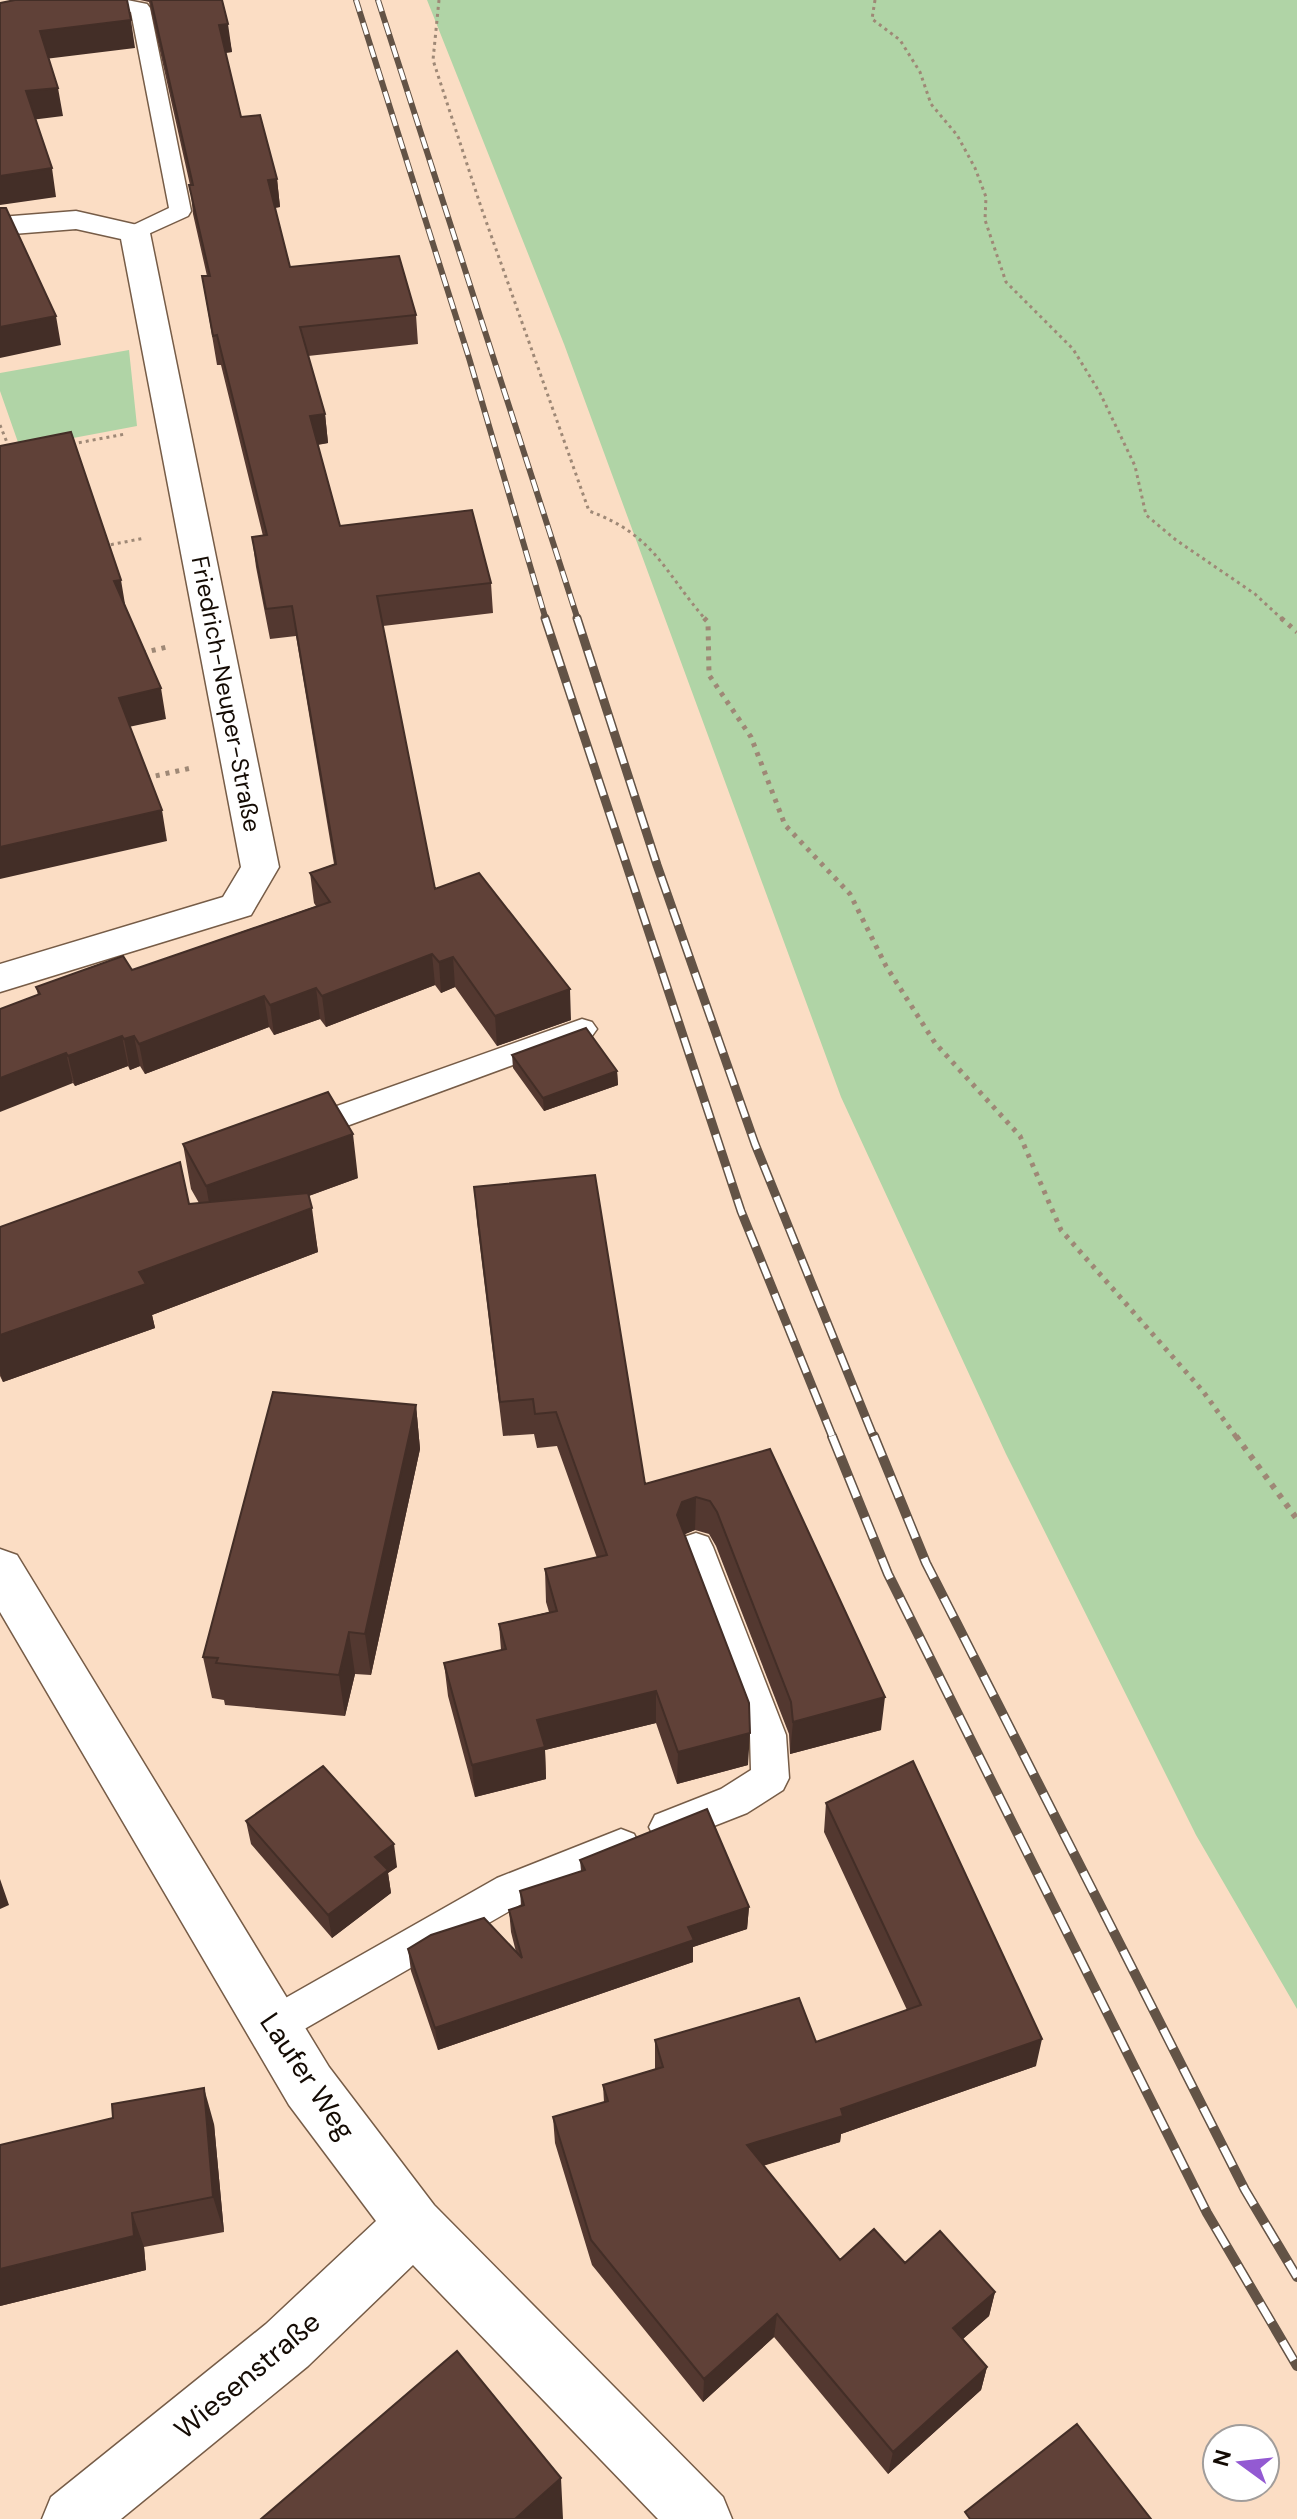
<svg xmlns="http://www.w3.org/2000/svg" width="1297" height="2519" font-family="'DM Sans',sans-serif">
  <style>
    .green { fill: #b0d4a6 }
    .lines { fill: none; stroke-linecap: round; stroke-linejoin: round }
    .lane-casing { stroke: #765c47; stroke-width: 3 }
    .street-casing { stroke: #765c47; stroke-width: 3 }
    .path-far2 { stroke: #9e8876; stroke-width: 3; stroke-dasharray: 3 4; stroke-linecap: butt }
    .path-far1 { stroke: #9e8876; stroke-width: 5; stroke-dasharray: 4 6; stroke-linecap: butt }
    .path { stroke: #9e8876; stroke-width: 6; stroke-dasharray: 5 7; stroke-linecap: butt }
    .lane { fill: #fff; fill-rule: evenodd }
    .street { fill: #fff; fill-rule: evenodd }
    .rail-far2-casing { stroke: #635346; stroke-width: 6 }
    .rail-far1-casing { stroke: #635346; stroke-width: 9 }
    .rail-casing { stroke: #635346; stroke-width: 10 }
    .rail-far2 { stroke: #fff; stroke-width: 4; stroke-dasharray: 12; stroke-linecap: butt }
    .rail-far1 { stroke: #fff; stroke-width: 6; stroke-dasharray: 17; stroke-linecap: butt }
    .rail { stroke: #fff; stroke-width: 7; stroke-dasharray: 22; stroke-linecap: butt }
    .wall { fill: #533830 }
    .shaded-wall { fill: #432e27 }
    .building { fill: #604138; stroke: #432e27; stroke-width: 2 }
    .labels { text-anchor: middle; stroke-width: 8; stroke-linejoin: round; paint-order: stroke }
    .street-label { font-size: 24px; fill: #140b04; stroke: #fff }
    .near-street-label { font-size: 28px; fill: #140b04; stroke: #fff }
  </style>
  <rect width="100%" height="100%" fill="#fbddc4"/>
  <path class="green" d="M427 0H1297V2009L1196 1835 1006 1454 841 1097 564 344Z
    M129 350 137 426 20 448 0 391V373Z"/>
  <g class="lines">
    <g class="lane-casing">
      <path id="lane" d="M84 0H127L147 4 150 8 191 211 188 216 135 240 124 233 127 228 169 208 131 12 87 4Z
        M582 1019 592 1022 597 1029 592 1036 314 1138 303 1141 292 1138 288 1130 292 1122Z
        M696 1533 708 1537 713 1547 786 1735 789 1778 783 1790 747 1813 668 1844 655 1839 649 1827 655 1815 721 1789 751 1770 750 1735 679 1547 684 1537Z
        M621 1829 634 1834 640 1846 634 1858 525 1902 287 2039 273 2045 259 2039 253 2026 259 2013 497 1878Z"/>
    </g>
    <g class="street-casing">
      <path id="street" d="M76 211 146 227 150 233 279 867 251 915 0 992V964L223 897 241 867 121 239 76 229 0 235V217Z
        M0 1549 17 1555 329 2067 434 2205 723 2497 732 2519H658L413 2265 308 2366 121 2519H42L51 2497 266 2324 376 2221 289 2105 0 1612Z"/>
    </g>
    <path class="path-far2" d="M439 0 433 60 481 207 589 511C655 535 664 572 706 620
      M875 0 872 19 900 40 920 72 931 104 957 135 975 168 986 197 985 220 1006 282 1073 349 1100 393 1135 466 1146 515 1176 540 1255 594 1283 620
      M0 425 10 450
      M72 444 125 434
      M104 546 145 538"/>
    <path class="path-far1" d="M704 618 708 622 709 675 751 737 785 825 850 894 886 966 935 1043 1020 1136 1061 1230 1202 1390 1237 1438
      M1281 618 1297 632
      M142 653 167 647
      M146 778 191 768"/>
    <path class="path" d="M1236 1436 1297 1519"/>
    <use href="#lane" class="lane"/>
    <use href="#street" class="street"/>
    <g class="rail-far2-casing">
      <path id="rail-far2" d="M356 0 469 358 546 620
        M378 0 578 620"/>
    </g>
    <g class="rail-far1-casing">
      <path id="rail-far1" d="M545 618 741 1211 833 1438
        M577 618 657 865 755 1144 874 1438"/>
    </g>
    <g class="rail-casing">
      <path id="rail" d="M832 1436 888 1574 1207 2213 1297 2366
        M874 1436 926 1563 1245 2190 1297 2277"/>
    </g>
    <use href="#rail-far2" class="rail-far2"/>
    <use href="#rail-far1" class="rail-far1"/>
    <use href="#rail" class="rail"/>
  </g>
  <path class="wall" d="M140 0H222L232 52 225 53 241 117 277 179 280 207 275 208 290 267 416 315 418 344 308 356 325 414 328 443 318 445 340 526 491 583 493 613 383 626 435 889 571 1020 497 1046 455 987 441 993 435 985 326 1027 320 1019 274 1035 269 1027 145 1074 140 1066 130 1070 128 1066 75 1086 73 1083 38 995 36 987 132 970 316 906 314 903 310 873 334 864 296 636 270 639 256 567 252 537 263 536 221 365H217L202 276H207L193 214 190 185 149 2Z
    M512 1055 617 1071 618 1085 544 1111 513 1068Z
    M183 1144 358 1178 309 1196 318 1252 152 1315 155 1328 3 1382 0 1376V1227L199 1203 191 1189Z
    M474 1187 645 1484 770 1449 881 1730 790 1754 789 1734 716 1546 709 1534 695 1530 684 1534 748 1765 677 1784 656 1723 545 1750 546 1779 475 1797 448 1696 444 1663 501 1650 499 1624 549 1612 546 1602 545 1569 597 1558 557 1446 537 1448 534 1434 503 1436 477 1222Z
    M416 1405 420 1449 371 1675 355 1674 345 1716 225 1705 224 1700 212 1698 203 1657Z
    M826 1803 1036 2066 841 2134 840 2142 763 2166 840 2260 905 2263 995 2292 989 2316 963 2339 987 2367 981 2390 888 2474 774 2337 703 2402 592 2265 555 2143 553 2117 604 2102 603 2085 655 2069V2040L816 2042 907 2010 824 1832Z
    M246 1821 397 1867 388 1873 391 1893 332 1938 251 1844Z
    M580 1860 749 1907 747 1929 693 1947V1962L438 2050 411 1971 408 1949 516 1952 511 1932 509 1910 521 1906 520 1891 581 1871Z
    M214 2124 224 2232 144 2247 146 2270 0 2306V2145Z"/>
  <path class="shaded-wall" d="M131 20 135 48 45 59 40 31Z
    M228 24 232 52 222 53 219 25Z
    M58 88 63 116 31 120 26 91Z
    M52 168 56 197 0 205V176Z
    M277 179 280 207 271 208 268 180Z
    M56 316 61 345 0 358V327Z
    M325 414 328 443 313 445 310 416Z
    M121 580 126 610 114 581Z
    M161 688 166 719 124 728 119 698Z
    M162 810 167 841 0 879V847Z
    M432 954 435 985 326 1027 322 996Z
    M453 957 455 987 441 993 439 962Z
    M316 988 320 1019 274 1035 270 1005Z
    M570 989 571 1020 497 1046 495 1016Z
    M264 996 269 1027 145 1074 139 1044Z
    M122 1036 128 1066 75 1086 68 1056Z
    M134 1036 140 1066 130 1070 124 1039Z
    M66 1053 73 1083 0 1112V1078Z
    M617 1071 618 1085 544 1111 543 1098Z
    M353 1134 358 1178 214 1230 206 1186Z
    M312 1208 318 1252 152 1315 155 1328 3 1382 0 1372V1335L139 1272Z
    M416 1405 420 1449 371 1675 365 1634Z
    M696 1497 695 1530 681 1536 677 1515 682 1502Z
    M349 1632 355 1674 345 1716 339 1675Z
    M656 1691V1723L545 1750 546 1779 475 1797 472 1765 537 1720Z
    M885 1697 881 1730 790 1754 793 1722Z
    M750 1733 748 1765 677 1784 678 1752Z
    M394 1844 397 1867 388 1873 391 1893 332 1938 328 1915 375 1857Z
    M0 1879 9 1905 0 1909Z
    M749 1907 747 1929 693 1947V1962L438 2050 435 2028 688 1927Z
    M1042 2039 1036 2066 841 2134 840 2142 745 2171 747 2145 841 2109Z
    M204 2088 214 2124 224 2232 213 2197Z
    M132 2213 144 2247 146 2270 0 2306V2269Z
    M995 2292 989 2316 948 2352 953 2328Z
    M777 2314 774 2337 703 2402 704 2379Z
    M987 2367 981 2390 888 2474 893 2452Z
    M561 2478 563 2519H515Z"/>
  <path class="building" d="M15 0H127L131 20 40 31 58 88 26 91 52 168 0 176V3Z
    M151 0H222L228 24 219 25 241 117 260 115 277 179 268 180 290 267 399 256 416 315 300 327 325 414 310 416 340 526 472 510 491 583 377 596 435 889 479 873 570 989 495 1016 453 957 439 962 432 954 322 996 316 988 270 1005 264 996 139 1044 134 1036 124 1039 122 1036 68 1056 66 1053 0 1078V1009L40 994 36 987 123 956 132 970 330 902 310 873 336 864 292 606 266 609 252 537 267 535 217 335 213 336 202 276H210L189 185H193Z
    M0 208H6L56 316 0 327Z
    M71 432 121 580 114 581 161 688 119 698 162 810 0 847V446Z
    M586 1028 617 1071 543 1098 512 1055Z
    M328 1092 353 1134 206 1186 183 1144Z
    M180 1162 189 1204 308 1193 312 1208 139 1272 146 1284 0 1335V1227Z
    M595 1175 645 1484 770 1449 885 1697 793 1722 791 1702 717 1512 710 1501 696 1497 682 1502 677 1515 749 1703 750 1733 678 1752 656 1691 537 1720 545 1747 472 1765 444 1663 506 1649 499 1624 557 1611 545 1569 607 1555 556 1412 535 1414 533 1399 500 1402 474 1187Z
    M273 1392 416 1405 365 1634 349 1632 339 1675 216 1663 218 1658 203 1657Z
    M913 1761 1042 2039 841 2109 843 2116 747 2145 840 2260 874 2229 905 2263 940 2231 995 2292 953 2328 987 2367 893 2452 777 2314 704 2379 591 2240 553 2117 608 2101 603 2085 663 2067 655 2040 799 1998 816 2042 921 2005 826 1803Z
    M323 1766 394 1844 375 1857 388 1870 328 1915 246 1821Z
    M707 1809 749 1907 688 1927 694 1940 435 2028 408 1949 431 1935 484 1918 522 1958 509 1910 524 1905 520 1891 585 1870 580 1860Z
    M204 2088 213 2197 132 2213 134 2236 0 2269V2145L113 2118 112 2104Z
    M457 2351 561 2478 515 2519H261Z
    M1077 2424 1151 2519H970L965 2512Z"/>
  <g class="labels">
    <g class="street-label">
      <text transform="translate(226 694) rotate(79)" y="8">Friedrich-Neuper-Straße</text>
    </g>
    <g class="near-street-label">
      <text transform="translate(308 2076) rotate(56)" y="10">Laufer Weg</text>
      <text transform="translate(247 2375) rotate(-40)" y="10">Wiesenstraße</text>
    </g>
  </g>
  <g transform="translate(1241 2463) rotate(285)"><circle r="38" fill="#ffffff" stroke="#a19d9b" stroke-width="2"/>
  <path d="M0-6L14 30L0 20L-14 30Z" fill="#935ad2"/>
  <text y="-12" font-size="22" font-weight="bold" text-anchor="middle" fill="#140b04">N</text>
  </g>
</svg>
